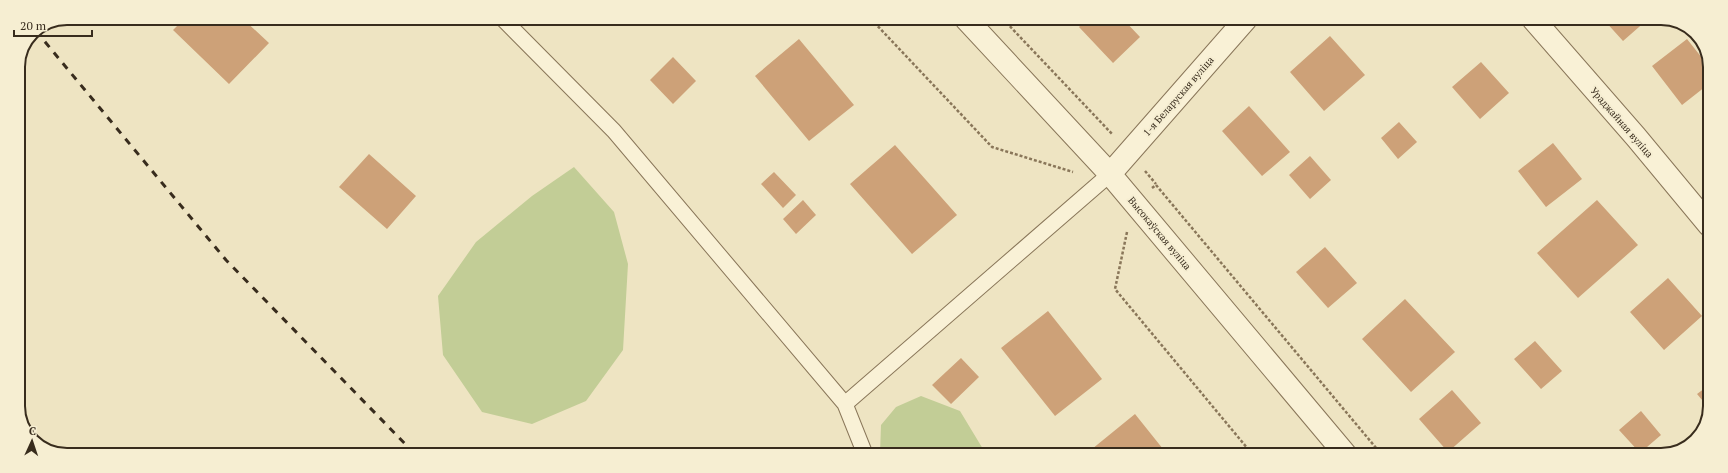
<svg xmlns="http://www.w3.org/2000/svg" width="1728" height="473" font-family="'PT Serif',serif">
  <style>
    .green { fill: #c2cd96 }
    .building { fill: #cda178 }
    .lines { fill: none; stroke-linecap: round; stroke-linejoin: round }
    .service-casing { stroke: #897659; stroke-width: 17 }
    .minor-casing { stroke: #897659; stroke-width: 24 }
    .path { stroke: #897659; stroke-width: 2.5; stroke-dasharray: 3 2; stroke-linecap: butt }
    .service { stroke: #f9f1d6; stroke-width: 15 }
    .minor { stroke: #f9f1d6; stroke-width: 22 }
    .rail { stroke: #382c1d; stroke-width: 3; stroke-dasharray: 7 7; stroke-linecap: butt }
    .labels { text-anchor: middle; stroke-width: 4; stroke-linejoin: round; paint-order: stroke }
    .street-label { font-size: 10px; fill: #382c1d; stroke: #f6eed2 }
    .rim { fill: none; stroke: #382c1d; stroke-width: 2 }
  </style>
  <rect width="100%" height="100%" fill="#eee4c2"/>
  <path class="green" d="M574 167 614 212 628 264 623 350 586 401 532 424 482 412 443 355 438 296 476 242 532 196Z
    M921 396 960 411 986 454H880L881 425 896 407Z"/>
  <path class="building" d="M185 18H242L269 43 229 84 173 30Z
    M1087 19H1123L1140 37 1113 63 1079 27Z
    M1604 20H1647L1623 41Z
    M1330 36 1365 75 1324 111 1290 72Z
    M799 39 854 105 809 141 755 76Z
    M1687 39 1710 68V83L1682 105 1652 66Z
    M673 57 696 81 673 104 650 80Z
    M1481 62 1509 93 1480 119 1452 87Z
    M1249 106 1290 152 1262 176 1222 131Z
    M1399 122 1417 142 1398 159 1381 138Z
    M1553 143 1582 179 1546 207 1518 171Z
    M895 145 957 215 912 254 850 184Z
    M369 154 416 196 387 229 339 187Z
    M1310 156 1331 180 1310 199 1289 175Z
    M774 172 796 195 783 208 761 184Z
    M803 200 816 215 796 234 783 219Z
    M1597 200 1638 245 1578 298 1537 253Z
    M1325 247 1357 283 1328 308 1296 272Z
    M1668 278 1702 316 1664 350 1630 312Z
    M1405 299 1455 352 1411 392 1362 339Z
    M1048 311 1102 379 1055 416 1001 348Z
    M1535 341 1562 371 1541 389 1514 359Z
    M961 358 979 377 951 404 932 385Z
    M1709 385 1708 407 1697 394Z
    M1452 390 1481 423 1448 452 1419 419Z
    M1641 411 1661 435 1640 453 1619 430Z
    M1135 414 1167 454H1096L1092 449Z
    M1513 451 1517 455H1508Z"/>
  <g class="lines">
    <g class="service-casing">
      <path id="service" d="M502 18 614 131 845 404 1110 174
        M845 404 865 454"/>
    </g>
    <g class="minor-casing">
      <path id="minor" d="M966 19 1110 174 1346 455
        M1533 19 1636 137 1709 225
        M1110 174 1246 19"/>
    </g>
    <path class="path" d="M871 19 992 147 1073 172
      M1003 19 1113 135
      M1145 171 1156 184
      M1152 188 1156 185 1382 455
      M1127 232 1115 289 1253 455"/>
    <use href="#service" class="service"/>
    <use href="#minor" class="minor"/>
    <path class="rail" d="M36 31 226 260 415 454"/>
  </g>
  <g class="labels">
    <g class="street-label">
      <text transform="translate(1178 96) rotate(-49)" y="4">1-я Беларуская вуліца</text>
      <text transform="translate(1622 122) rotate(49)" y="4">Ураджайная вуліца</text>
      <text transform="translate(1160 233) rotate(50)" y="4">Высокаўская вуліца</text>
    </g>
  </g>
  <path d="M0 0H1728V473H0ZM67 25H1661A42 42 0 0 1 1703 67V406A42 42 0 0 1 1661 448H67A42 42 0 0 1 25 406V67A42 42 0 0 1 67 25Z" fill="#f6eed2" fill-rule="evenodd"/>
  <path class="rim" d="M67 25H1661A42 42 0 0 1 1703 67V406A42 42 0 0 1 1661 448H67A42 42 0 0 1 25 406V67A42 42 0 0 1 67 25Z"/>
  <g transform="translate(32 441) rotate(3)" stroke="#f6eed2" stroke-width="3" paint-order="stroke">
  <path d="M0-3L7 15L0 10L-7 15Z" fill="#382c1d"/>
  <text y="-6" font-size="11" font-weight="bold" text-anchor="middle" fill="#382c1d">С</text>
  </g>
  <path d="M14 30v6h78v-6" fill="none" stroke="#382c1d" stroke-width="2"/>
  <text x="20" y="30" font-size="12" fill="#382c1d" stroke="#f6eed2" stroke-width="3" paint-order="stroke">20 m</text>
</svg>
